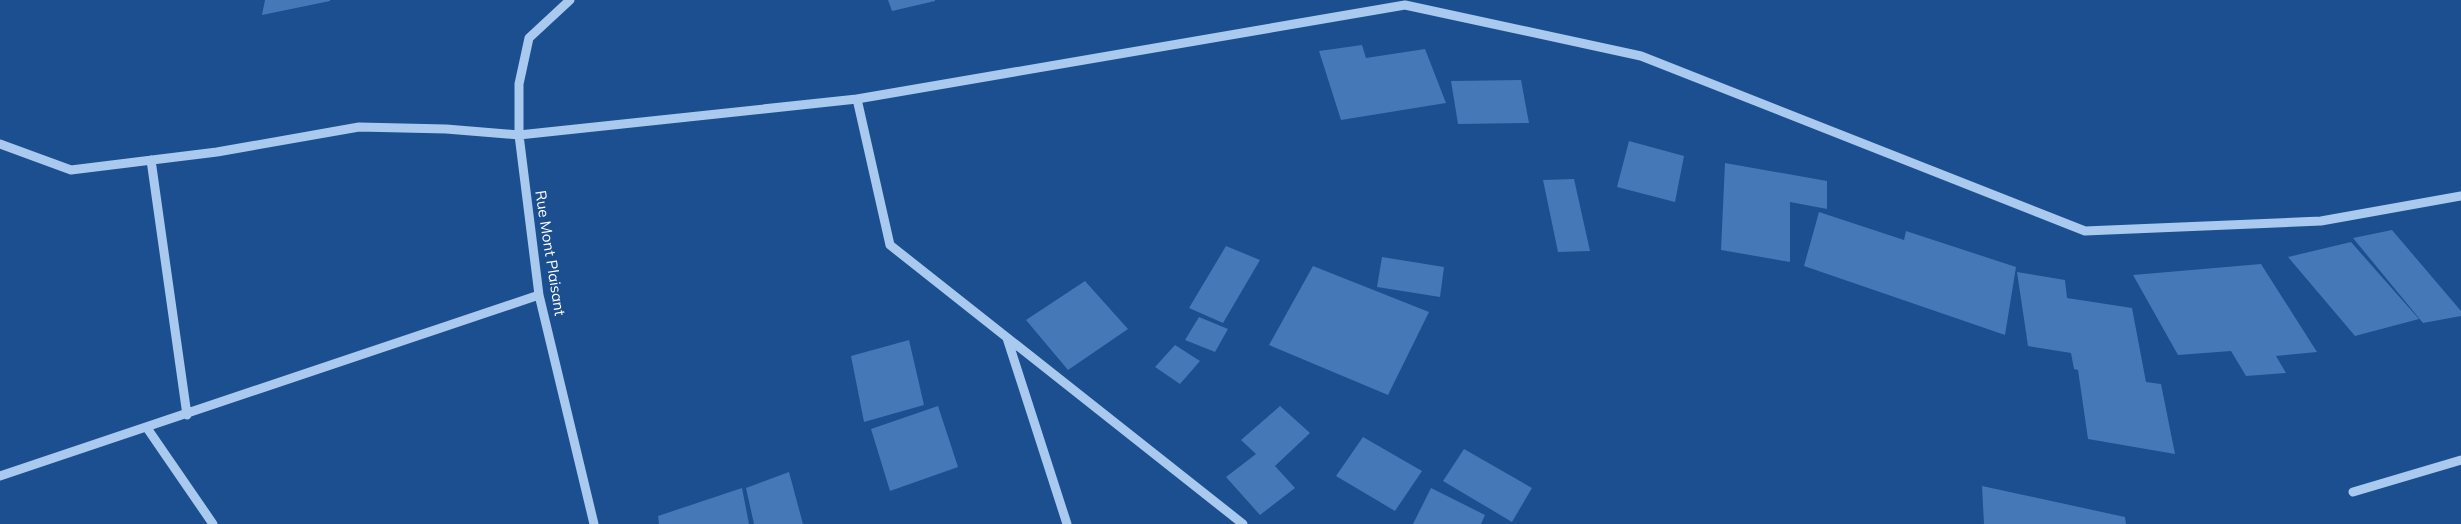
<svg xmlns="http://www.w3.org/2000/svg" width="2461" height="524" font-family="Mulish,sans-serif">
  <style>
    .building { fill: #4478b7 }
    .lines { fill: none; stroke-linecap: round; stroke-linejoin: round }
    .minor { stroke: #a9c9ee; stroke-width: 9 }
    .labels { text-anchor: middle; stroke-width: 5; stroke-linejoin: round; paint-order: stroke }
    .street-label { font-size: 15px; fill: #fff; stroke: #1b4f8f }
  </style>
  <rect width="100%" height="100%" fill="#1b4f8f"/>
  <path class="building" d="M265 0H330V1L262 15Z
    M888 0H935V1L892 11Z
    M1362 45 1366 58 1425 49 1446 103 1341 120 1319 51Z
    M1521 80 1529 123 1458 124 1451 81Z
    M1629 141 1684 156 1675 202 1617 187Z
    M1725 163 1827 181V209L1790 202V262L1721 250Z
    M1574 179 1590 251 1558 252 1543 180Z
    M1819 212 1904 240 1906 231 2016 267 2005 335 1804 266Z
    M2392 230 2461 311V316L2423 323 2353 238Z
    M2351 242 2419 319 2355 336 2288 257Z
    M1226 246 1260 260 1223 323 1189 308Z
    M1382 257 1444 267 1440 297 1377 287Z
    M2261 264 2317 352 2276 356 2286 373 2246 376 2231 351 2178 355 2133 275Z
    M1313 266 1429 312 1388 395 1269 345Z
    M2017 272 2065 280 2067 298 2132 308 2146 382 2161 384 2175 454 2088 439 2078 370 2074 369 2071 353 2028 346Z
    M1085 281 1128 329 1068 370 1026 320Z
    M1199 317 1228 329 1215 352 1185 340Z
    M909 340 924 405 864 422 851 356Z
    M1175 345 1200 361 1180 384 1155 367Z
    M938 406 958 467 890 491 871 429Z
    M1280 406 1310 433 1275 466 1295 488 1260 515 1226 477 1256 454 1241 440Z
    M1363 437 1422 471 1395 511 1336 476Z
    M1464 449 1532 488 1512 522 1443 481Z
    M789 472 803 524H754L746 488Z
    M1982 486 2125 517 2126 524H1984Z
    M742 488 749 524H659L658 516Z
    M1431 488 1485 515 1481 524H1413Z"/>
  <g class="lines">
    <path class="minor" d="M570 0 529 38 519 84V135L539 295 594 524
      M857 99 890 245 1243 524
      M0 144 71 170 217 152 359 127 446 129 519 135 857 99 1405 5 1641 56 2085 231 2321 221 2461 196
      M151 160 187 415
      M1007 338 1067 524
      M147 428 213 524
      M0 476 539 295
      M2353 492 2461 460"/>
  </g>
  <g class="labels">
    <g class="street-label">
      <text transform="translate(550 253) rotate(81)" y="5">Rue Mont Plaisant</text>
    </g>
  </g>
</svg>
